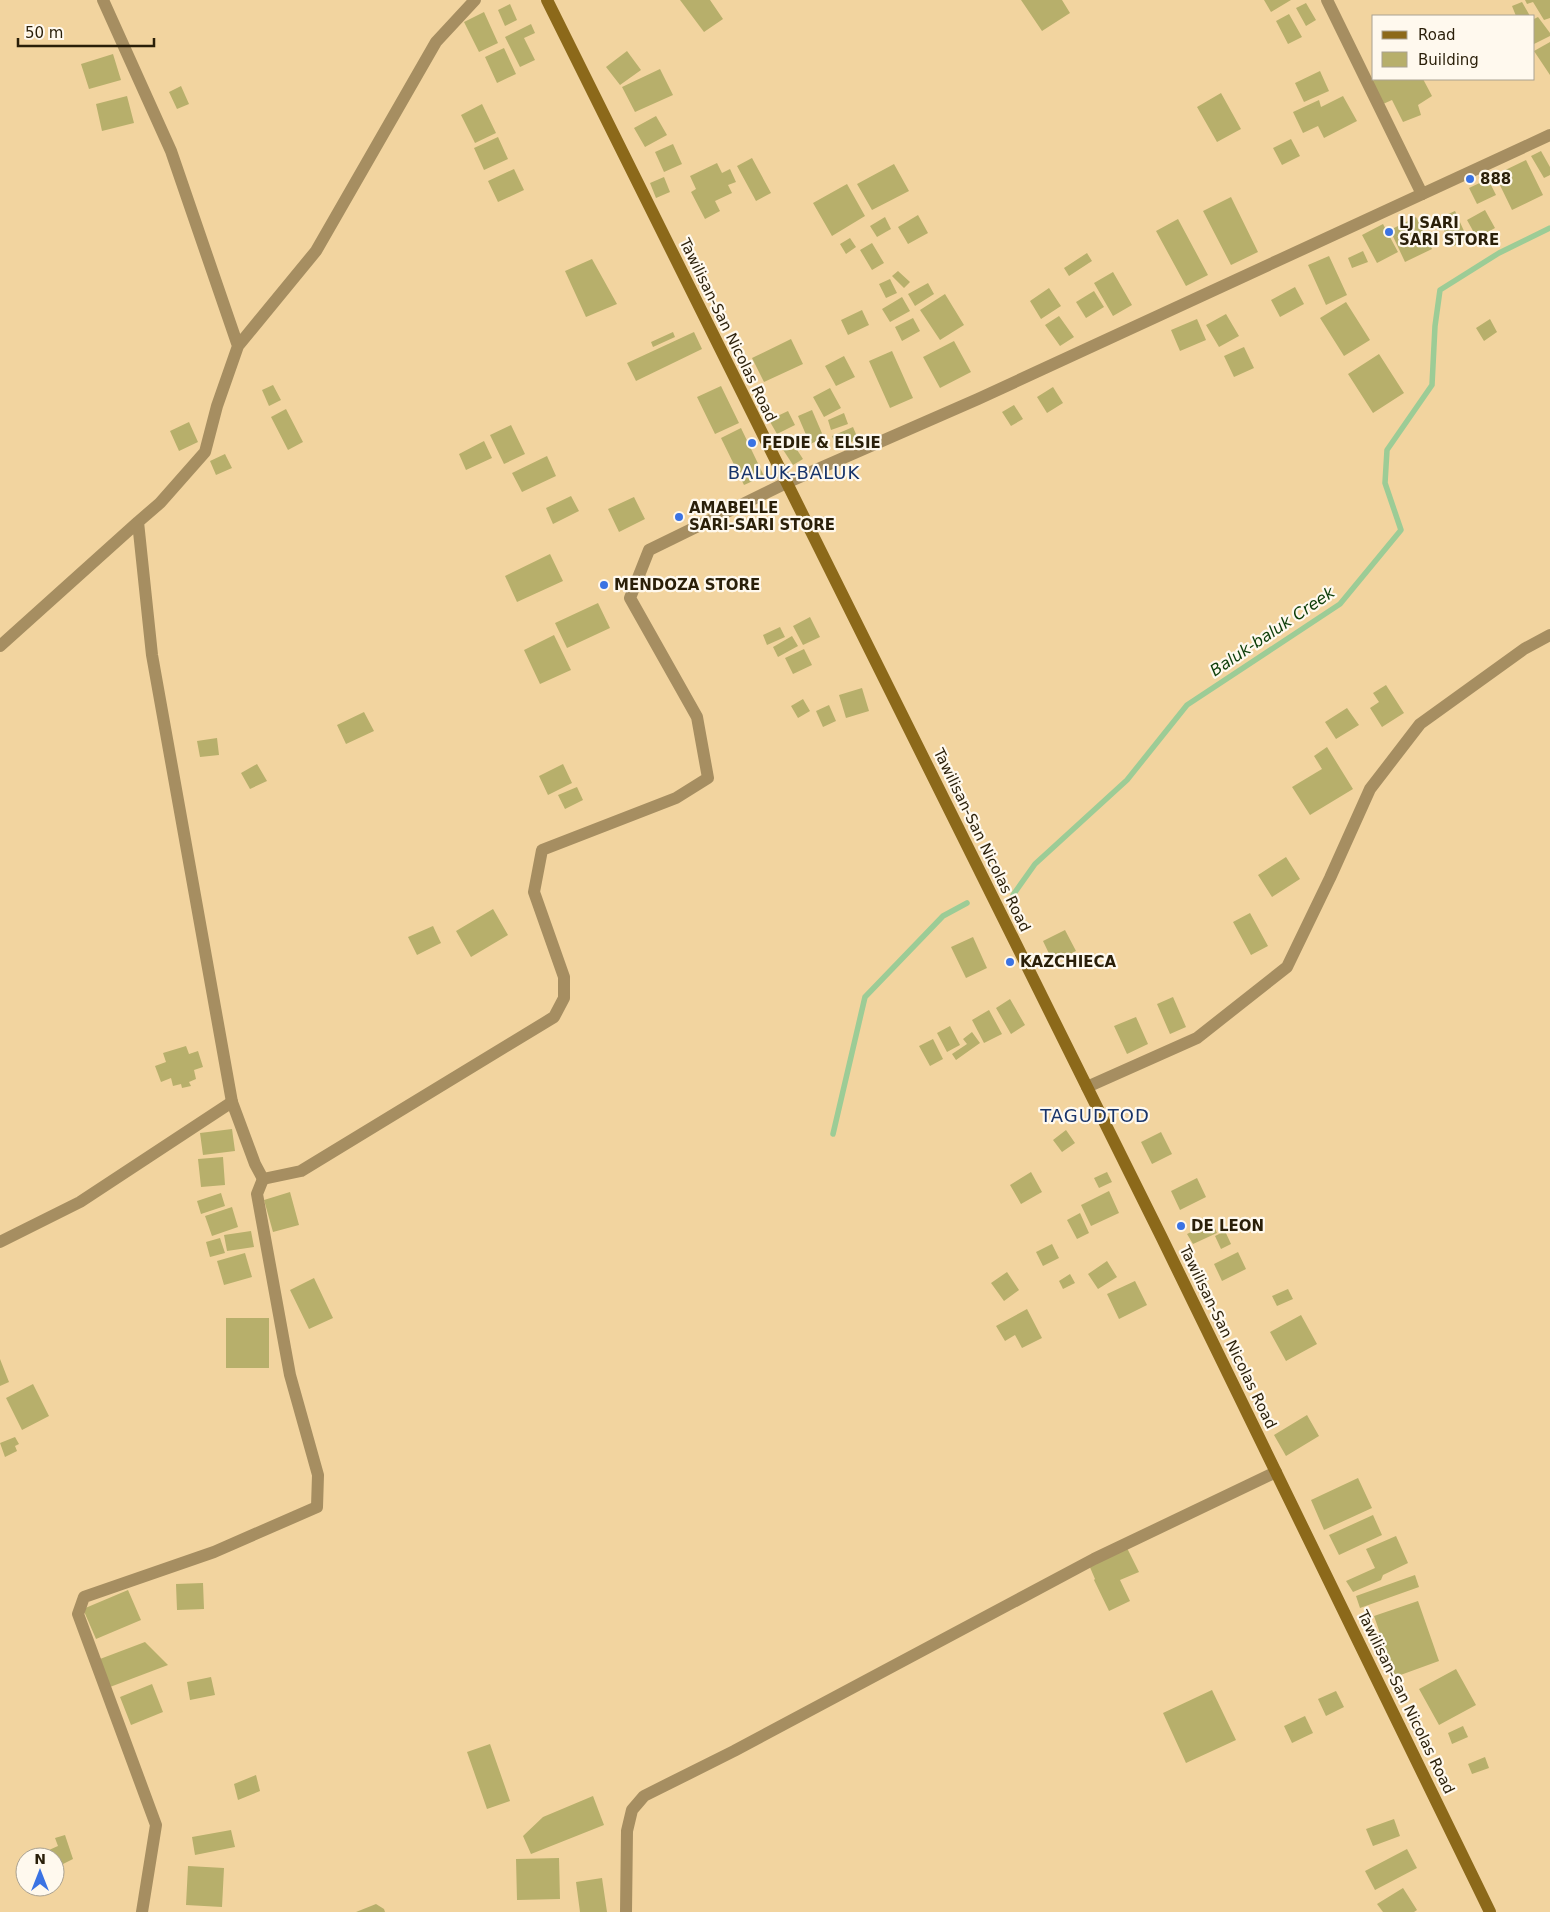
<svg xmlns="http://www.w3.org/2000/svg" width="1550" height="1912" font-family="'DejaVu Sans',sans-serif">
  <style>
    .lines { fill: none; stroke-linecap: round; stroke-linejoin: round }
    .stream { stroke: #9ccc96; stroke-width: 5.5 }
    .building { fill: #b7af6b }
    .minor { stroke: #a68e61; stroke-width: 12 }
    .tertiary { stroke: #a68e61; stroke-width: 12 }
    .secondary { stroke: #8c691a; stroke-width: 12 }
    .poi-dot { fill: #3b73e3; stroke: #fff9ee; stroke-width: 2 }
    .labels { text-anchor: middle; stroke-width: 4.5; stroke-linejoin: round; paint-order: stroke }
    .poi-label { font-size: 15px; font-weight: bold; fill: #2a1f09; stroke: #fff9ee; text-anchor: start }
    .street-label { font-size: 15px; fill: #2a1f09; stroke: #fff9ee }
    .water-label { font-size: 16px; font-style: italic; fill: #0d3e09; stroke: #fff9ee }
    .quarter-label { font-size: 18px; letter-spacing: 1px; fill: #18346a; stroke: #fff9ee }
  </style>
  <rect width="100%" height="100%" fill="#f2d49f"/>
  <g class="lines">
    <path class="stream" d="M1013 895 1035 864 1127 780 1187 705 1340 604 1401 530 1385 483 1387 450 1432 385 1435 326 1440 290 1499 253 1550 228
      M833 1134 865 997 943 916 967 903"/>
  </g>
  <path class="building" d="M680 0H710L723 19 704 32Z
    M1021 0H1062L1070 13 1042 31Z
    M1264 0H1291L1271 12Z
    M1525 0H1550V18L1544 20 1533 2 1527 4Z
    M1522 2 1530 16H1516L1512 6Z
    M1306 3 1316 20 1306 26 1296 8Z
    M510 4 517 20 505 26 498 10Z
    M484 12 498 43 479 52 464 22Z
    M1289 14 1302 37 1288 44 1276 21Z
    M1538 17 1550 33V36L1534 44V19Z
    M531 24 535 33 524 38 535 60 520 67 505 37Z
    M1550 42V75L1534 51Z
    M504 48 516 74 497 83 485 57Z
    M627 51 641 70 620 85 606 67Z
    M113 54 121 80 89 89 81 64Z
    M660 69 673 95 635 112 622 87Z
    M1320 71 1329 91 1304 102 1295 83Z
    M1377 79H1423L1432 96 1418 105 1421 115 1403 122 1392 100 1383 104 1372 81Z
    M181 86 189 104 177 109 169 92Z
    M1221 93 1241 129 1217 142 1197 107Z
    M127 96 134 123 102 131 96 104Z
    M1343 96 1357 121 1324 138 1318 126 1303 133 1293 112 1319 100 1321 107Z
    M482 104 496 133 475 143 461 115Z
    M656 116 667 135 645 147 634 128Z
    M498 137 508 159 484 170 474 148Z
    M1291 139 1300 156 1282 165 1273 148Z
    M673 144 682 164 664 172 655 152Z
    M1541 151 1550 167V175L1544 178 1531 156Z
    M752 158 771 193 756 201 737 166Z
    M1526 160 1543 195 1512 210 1495 175Z
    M717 163 722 173 730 169 736 182 728 185 732 193 715 201 720 211 705 219 691 192 696 189 690 176Z
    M894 164 909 191 872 210 857 184Z
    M514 169 524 190 498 202 488 181Z
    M664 177 670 192 656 198 650 183Z
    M1488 179 1496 195 1477 204 1469 188Z
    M847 184 865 216 832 236 813 203Z
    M1231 197 1258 252 1231 265 1203 211Z
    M1485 210 1495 228 1477 238 1467 220Z
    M1455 211 1468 240 1451 247 1439 218Z
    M918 215 928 233 908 244 898 227Z
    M885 217 891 229 877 237 870 226Z
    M1416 217 1432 249 1405 262 1390 230Z
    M1178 219 1208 275 1186 286 1156 231Z
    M1383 224 1398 252 1377 263 1362 235Z
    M850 238 856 247 846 254 840 244Z
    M872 243 884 263 872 270 860 250Z
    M1363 251 1368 262 1352 268 1348 258Z
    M1087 253 1092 261 1069 276 1064 268Z
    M1329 256 1347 295 1326 305 1308 265Z
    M592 259 617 304 586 317 565 271Z
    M898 271 910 282 904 288 892 276Z
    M1113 272 1132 305 1113 316 1094 283Z
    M890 279 897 293 886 298 879 284Z
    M928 283 934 294 915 306 908 294Z
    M1295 287 1304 304 1280 317 1271 300Z
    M1049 288 1061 306 1041 319 1030 301Z
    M1094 291 1104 307 1086 318 1076 302Z
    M945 294 964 325 940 340 920 310Z
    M902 297 910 311 890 322 882 309Z
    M1346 302 1370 340 1344 356 1320 318Z
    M862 310 869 325 848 335 841 320Z
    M1226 314 1239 336 1219 347 1206 325Z
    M1059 316 1074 337 1060 346 1045 325Z
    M913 318 920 331 902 341 895 327Z
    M1197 319 1206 340 1180 351 1171 330Z
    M1490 319 1497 332 1484 341 1476 328Z
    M673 332 675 337 653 347 651 342Z
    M694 332 702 349 636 381 627 363Z
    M791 339 803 364 764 382 752 358Z
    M954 341 971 372 940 388 923 357Z
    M1244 347 1254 368 1234 377 1224 356Z
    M892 351 913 398 890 408 869 361Z
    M1379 354 1404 393 1373 413 1348 374Z
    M844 356 855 377 836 386 825 366Z
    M273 385 281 400 269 406 262 390Z
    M721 386 739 423 715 434 697 397Z
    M1053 387 1063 403 1047 413 1037 397Z
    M830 388 841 408 824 417 813 397Z
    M1014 405 1023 419 1011 426 1002 412Z
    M286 409 303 442 288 450 271 417Z
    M812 410 824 438 810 444 798 416Z
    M788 411 795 425 777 434 769 420Z
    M844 413 848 424 831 430 828 420Z
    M189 422 198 442 179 451 170 431Z
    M511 425 525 454 504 464 490 435Z
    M853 427 858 439 837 448 832 436Z
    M741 428 764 476 744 485 721 438Z
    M788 436 803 459 793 465 778 442Z
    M484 441 492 458 466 470 459 454Z
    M225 454 232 468 216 475 210 461Z
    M547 456 556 476 522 492 512 473Z
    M571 496 579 511 553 524 546 508Z
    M634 497 645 519 619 532 608 509Z
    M550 554 563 581 517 602 505 576Z
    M598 603 610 628 567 648 555 623Z
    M810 617 820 637 803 645 793 626Z
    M780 627 785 637 767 645 763 635Z
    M554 635 571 670 540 684 524 650Z
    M792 636 798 646 778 657 773 647Z
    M804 649 812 665 793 674 785 658Z
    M1386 685 1404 713 1382 727 1370 708 1379 702 1373 693Z
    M862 688 869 711 846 718 839 695Z
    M803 699 810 711 798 718 791 706Z
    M829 705 836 721 823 727 816 711Z
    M1347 708 1359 725 1336 739 1325 722Z
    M364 712 374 731 346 744 337 725Z
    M217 738 219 755 200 757 197 741Z
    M1327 747 1353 789 1310 815 1292 787 1322 769 1314 756Z
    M257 764 267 781 250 789 241 773Z
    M563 764 572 783 548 795 539 776Z
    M577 787 583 800 565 809 558 795Z
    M1286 857 1300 879 1272 897 1258 875Z
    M493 909 508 935 471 957 456 931Z
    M1250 913 1268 946 1251 955 1233 922Z
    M433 926 441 943 417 955 408 937Z
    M1065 930 1076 951 1053 962 1043 941Z
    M973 937 987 968 966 978 951 947Z
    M1173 997 1186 1027 1170 1034 1157 1004Z
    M1010 999 1025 1025 1011 1034 996 1008Z
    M989 1010 1002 1034 984 1043 972 1020Z
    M1136 1017 1148 1044 1127 1054 1114 1026Z
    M950 1026 960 1045 947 1052 937 1033Z
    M972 1032 980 1043 956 1060 952 1054 967 1044 963 1039Z
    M933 1039 943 1059 930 1066 919 1046Z
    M186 1046 189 1054 198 1051 203 1067 194 1070 196 1079 189 1082 191 1086 182 1088 181 1084 173 1086 171 1078 161 1082 155 1066 166 1062 163 1053Z
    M232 1129 235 1151 203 1155 200 1133Z
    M1066 1130 1075 1143 1062 1152 1053 1140Z
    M1161 1132 1172 1154 1152 1164 1141 1142Z
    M223 1157 225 1185 201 1187 198 1159Z
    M1031 1172 1042 1192 1021 1204 1010 1185Z
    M1107 1172 1112 1182 1099 1188 1094 1178Z
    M1197 1178 1206 1197 1180 1210 1171 1191Z
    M1109 1191 1119 1213 1091 1226 1081 1205Z
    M290 1192 299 1225 273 1232 264 1200Z
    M221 1193 225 1206 201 1214 197 1201Z
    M232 1207 238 1227 212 1236 205 1216Z
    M1080 1213 1089 1233 1077 1239 1067 1220Z
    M1212 1222 1217 1233 1193 1244 1187 1234Z
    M251 1231 254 1247 227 1251 224 1235Z
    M1225 1231 1231 1244 1221 1249 1215 1236Z
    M220 1238 225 1253 210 1257 206 1242Z
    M1052 1244 1059 1258 1043 1266 1036 1252Z
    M1238 1252 1246 1269 1222 1281 1214 1264Z
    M245 1253 252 1277 224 1285 217 1261Z
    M1107 1261 1117 1277 1098 1289 1088 1274Z
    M1007 1272 1019 1290 1004 1301 991 1283Z
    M1070 1274 1075 1283 1063 1289 1059 1281Z
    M314 1278 333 1318 309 1329 290 1290Z
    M1135 1281 1147 1305 1119 1319 1107 1294Z
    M1288 1289 1293 1299 1277 1306 1272 1296Z
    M1027 1309 1042 1338 1022 1348 1015 1335 1005 1341 996 1326Z
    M1301 1315 1317 1344 1286 1361 1270 1332Z
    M226 1318H269V1368H226Z
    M0 1359 9 1382 0 1386Z
    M33 1384 49 1416 22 1430 6 1398Z
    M1307 1415 1319 1436 1286 1456 1274 1435Z
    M15 1437 19 1444 15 1446 17 1451 5 1457 0 1443Z
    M1358 1478 1372 1508 1324 1530 1311 1500Z
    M1373 1515 1382 1535 1339 1555 1329 1535Z
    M1396 1536 1408 1563 1383 1575 1381 1580 1353 1592 1346 1581 1375 1568 1366 1549Z
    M1127 1548 1139 1572 1120 1580 1130 1601 1109 1611 1094 1580 1095 1579 1089 1565Z
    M1415 1575 1419 1587 1360 1608 1356 1596Z
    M203 1583 204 1609 177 1610 176 1584Z
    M128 1590 141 1620 96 1639 83 1609Z
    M1418 1601 1439 1661 1395 1677 1374 1616Z
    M145 1642 168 1665 110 1687 100 1659Z
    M1456 1669 1476 1705 1439 1725 1419 1689Z
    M211 1677 215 1695 190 1700 187 1682Z
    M152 1684 163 1712 131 1725 120 1697Z
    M1212 1690 1236 1740 1186 1763 1163 1713Z
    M1336 1691 1344 1707 1326 1716 1318 1699Z
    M1305 1716 1313 1733 1292 1743 1284 1726Z
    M1463 1726 1468 1737 1452 1744 1448 1733Z
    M490 1744 510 1801 487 1809 467 1752Z
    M1485 1757 1489 1768 1472 1774 1468 1764Z
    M256 1775 260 1791 238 1800 234 1784Z
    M593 1796 604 1825 531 1854 523 1836 543 1817Z
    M1394 1819 1400 1836 1373 1846 1366 1829Z
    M231 1830 235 1847 195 1855 192 1837Z
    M65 1835 73 1859 57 1867 55 1857H52L49 1850 58 1846 55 1838Z
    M1407 1849 1417 1868 1375 1890 1365 1871Z
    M559 1858 560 1899 517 1900 516 1859Z
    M188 1866 224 1868 222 1907 186 1905Z
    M602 1878 607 1912H580L576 1882Z
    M1403 1888 1417 1910 1414 1912H1383L1377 1904Z
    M376 1904 384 1909 385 1912H356Z"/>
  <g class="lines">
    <path class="minor" d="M103 0 171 151 238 346
      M1327 0 1422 194
      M0 646 138 522
      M1087 1087 1197 1038 1287 967 1330 878 1370 789 1420 724 1524 649 1550 635
      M232 1102 152 655 138 522 160 503 205 452 217 406 238 346 316 251 436 42 475 0
      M142 1912 156 1825 78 1614 84 1597 214 1552 317 1507 318 1475 290 1375 257 1194 263 1179"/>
    <path class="tertiary" d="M0 1242 80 1202 232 1102 255 1164 263 1179 301 1171 554 1017 564 998V977L534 892 542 850 676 798 708 778 697 717 630 598 649 550 786 483 978 399 1550 135
      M626 1912 627 1831 632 1810 644 1796 734 1751 1094 1559 1276 1472"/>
    <path class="secondary" d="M547 0 1161 1236 1490 1912"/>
  </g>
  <g class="poi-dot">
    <circle cx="1470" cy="179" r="5"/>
    <circle cx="1389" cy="232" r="5"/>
    <circle cx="752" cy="443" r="5"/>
    <circle cx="679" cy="517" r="5"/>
    <circle cx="604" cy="585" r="5"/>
    <circle cx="1010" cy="962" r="5"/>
    <circle cx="1181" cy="1226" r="5"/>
  </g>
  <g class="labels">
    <g class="poi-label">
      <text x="1480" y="184">888</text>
      <text x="1399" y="228">LJ SARI<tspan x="1399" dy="17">SARI STORE</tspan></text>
      <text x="762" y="448">FEDIE &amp; ELSIE</text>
      <text x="689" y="513">AMABELLE<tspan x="689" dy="17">SARI-SARI STORE</tspan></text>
      <text x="614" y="590">MENDOZA STORE</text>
      <text x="1020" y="967">KAZCHIECA</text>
      <text x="1191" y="1231">DE LEON</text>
    </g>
    <g class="street-label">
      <text transform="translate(728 330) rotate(64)" y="5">Tawilisan-San Nicolas Road</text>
      <text transform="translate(982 840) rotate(64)" y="5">Tawilisan-San Nicolas Road</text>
      <text transform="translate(1228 1337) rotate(64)" y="5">Tawilisan-San Nicolas Road</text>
      <text transform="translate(1406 1702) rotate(64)" y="5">Tawilisan-San Nicolas Road</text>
    </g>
    <g class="water-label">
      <text transform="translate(1272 631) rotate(-34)" y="6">Baluk-baluk Creek</text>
    </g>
    <g class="quarter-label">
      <text x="794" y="479">BALUK-BALUK</text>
      <text x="1095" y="1122">TAGUDTOD</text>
    </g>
  </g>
  <rect x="1372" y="15" width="162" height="65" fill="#fff9ee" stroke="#aaa292"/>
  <rect x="1382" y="31" width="25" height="8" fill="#8c691a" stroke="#aaa292"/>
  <text x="1418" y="40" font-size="15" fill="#2a1f09">Road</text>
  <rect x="1382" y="52" width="25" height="15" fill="#b7af6b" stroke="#aaa292"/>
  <text x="1418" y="65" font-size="15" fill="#2a1f09">Building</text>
  <g transform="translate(40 1872)"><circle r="24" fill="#fff9ee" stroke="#aaa292"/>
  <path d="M0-4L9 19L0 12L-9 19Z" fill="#3b73e3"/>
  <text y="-8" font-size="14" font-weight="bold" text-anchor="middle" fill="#2a1f09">N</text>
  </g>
  <path d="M18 38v8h136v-8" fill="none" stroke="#2a1f09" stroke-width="2.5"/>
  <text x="25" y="38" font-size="15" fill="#2a1f09" stroke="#fff9ee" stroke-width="4" paint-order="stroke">50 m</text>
</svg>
